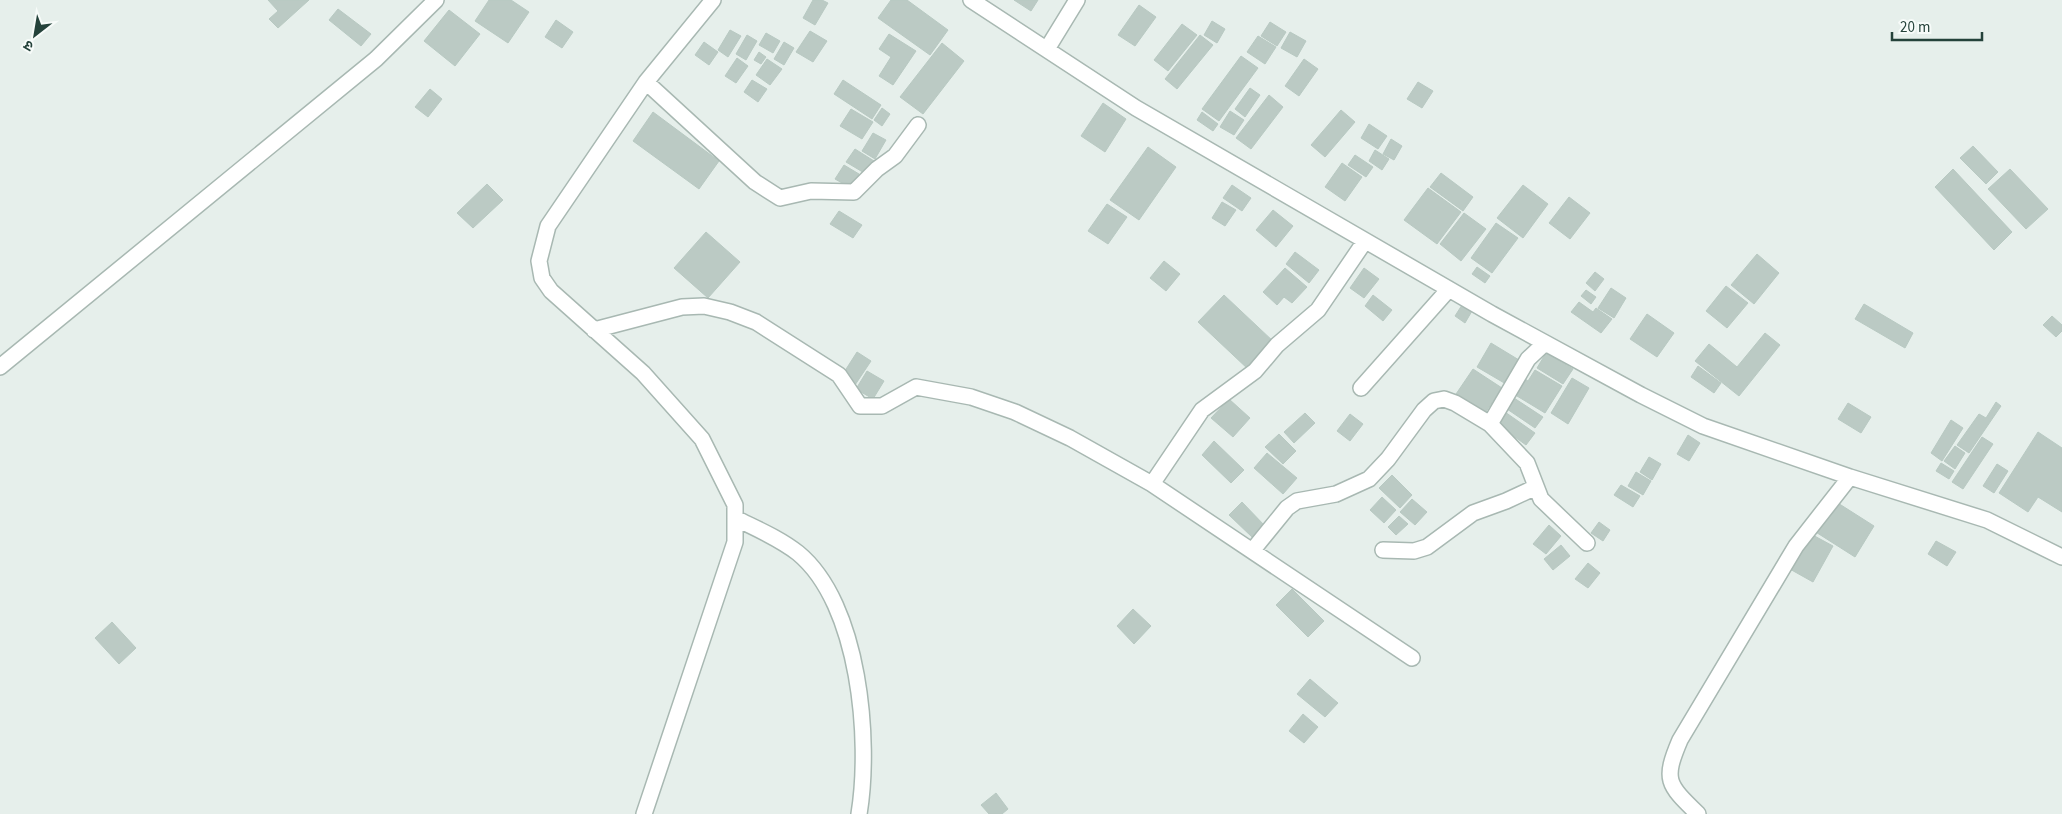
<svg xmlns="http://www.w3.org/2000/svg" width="2062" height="814" font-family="'Source Sans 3','Noto Sans Devanagari',sans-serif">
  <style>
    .building { fill: #bbcac4; stroke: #b8c9c2 }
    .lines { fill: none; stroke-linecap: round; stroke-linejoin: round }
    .minor-casing { stroke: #a8b8b2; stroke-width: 18 }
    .minor { stroke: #fff; stroke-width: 15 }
  </style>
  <rect width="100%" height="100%" fill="#e6efeb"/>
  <path class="building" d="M268 0H309L278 28 269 19 278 11Z
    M489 0H511L529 12 508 43 475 21Z
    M813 0H822L828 3 815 25 803 18Z
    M891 0H907L948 30 930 55 878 18Z
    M1014 0H1038L1031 11Z
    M1139 5 1156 17 1135 46 1118 35Z
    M338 9 371 34 361 46 329 20Z
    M449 10 480 34 455 66 424 41Z
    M556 20 573 32 562 48 545 37Z
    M1212 21 1225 29 1217 43 1204 35Z
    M1270 22 1286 32 1277 46 1261 36Z
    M1182 24 1197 35 1168 71 1154 60Z
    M730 30 741 36 728 57 718 50Z
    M810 31 827 41 813 62 796 52Z
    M1290 32 1306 41 1297 57 1281 48Z
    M766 33 780 41 773 53 759 45Z
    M889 34 916 51 893 85 879 76 891 57 879 49Z
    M747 35 757 41 746 60 736 54Z
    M1200 35 1213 45 1177 89 1165 79Z
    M1258 36 1276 47 1265 64 1247 52Z
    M704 42 718 52 709 65 695 55Z
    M784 42 794 48 784 65 774 59Z
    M942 43 964 61 923 114 900 97Z
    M759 52 766 57 761 64 754 60Z
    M1241 56 1258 68 1219 121 1202 109Z
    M737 58 748 66 736 83 725 76Z
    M767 59 782 69 770 85 756 75Z
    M1304 59 1318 69 1299 96 1285 86Z
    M752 80 767 89 758 102 744 92Z
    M843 80 881 105 872 119 834 94Z
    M1418 82 1433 91 1422 108 1407 99Z
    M1250 88 1260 95 1245 117 1235 109Z
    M430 89 442 99 428 117 415 107Z
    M1269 95 1283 107 1251 149 1236 138Z
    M1103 103 1126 119 1105 152 1081 136Z
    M882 108 890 114 882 126 874 120Z
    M851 109 873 122 862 139 840 126Z
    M1341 110 1355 122 1325 157 1311 145Z
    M1230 111 1244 120 1234 135 1220 127Z
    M653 112 719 161 699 189 633 141Z
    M1202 112 1218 124 1213 131 1197 120Z
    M1369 124 1387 136 1378 149 1361 138Z
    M873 133 886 140 875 159 862 151Z
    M1391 139 1402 146 1394 160 1383 154Z
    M1973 146 1998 172 1986 184 1960 158Z
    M1148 147 1176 167 1139 220 1110 200Z
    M855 149 874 161 866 174 846 162Z
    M1375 150 1389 159 1382 170 1369 161Z
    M1355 155 1373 167 1366 177 1348 165Z
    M1342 163 1362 177 1345 201 1325 187Z
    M844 165 859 174 851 188 835 179Z
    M1953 169 2012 232 1994 250 1935 187Z
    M2010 169 2048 209 2026 229 1988 189Z
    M1441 173 1473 197 1463 211 1430 187Z
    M487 184 503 200 473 228 457 213Z
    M1232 185 1251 198 1242 211 1223 198Z
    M1523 185 1548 204 1523 238 1497 218Z
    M1428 188 1461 212 1437 244 1404 220Z
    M1569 197 1590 213 1570 239 1549 223Z
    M1222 202 1236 210 1225 226 1212 218Z
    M1107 204 1127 217 1108 244 1088 231Z
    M1273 210 1293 226 1276 247 1256 230Z
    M839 211 862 225 853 238 830 224Z
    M1464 213 1486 229 1461 261 1440 244Z
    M1496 223 1518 238 1492 273 1471 258Z
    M706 232 740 262 708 298 674 268Z
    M1295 252 1319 270 1309 283 1286 264Z
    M1757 254 1779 273 1754 304 1731 285Z
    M1164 261 1180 274 1166 291 1150 278Z
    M1477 267 1490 276 1485 283 1472 274Z
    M1285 268 1307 287 1292 303 1284 297 1277 305 1263 292Z
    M1364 268 1379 279 1364 298 1350 288Z
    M1595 272 1604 279 1595 291 1586 283Z
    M1726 286 1748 303 1727 328 1706 311Z
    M1611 288 1626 298 1614 318 1598 308Z
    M1586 290 1596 297 1591 304 1581 296Z
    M1224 295 1275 343 1249 370 1198 322Z
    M1373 295 1392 310 1383 321 1365 306Z
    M1579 302 1593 312 1596 308 1612 319 1601 333 1571 312Z
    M1864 304 1913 333 1905 348 1855 319Z
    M1462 305 1472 311 1465 323 1455 316Z
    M1647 314 1674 333 1657 357 1630 339Z
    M2052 316 2062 325V331L2056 337 2043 325Z
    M1765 333 1780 345 1739 396 1695 361 1709 344 1737 367Z
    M1491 343 1519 360 1506 384 1477 367Z
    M857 352 871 361 855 385 841 377Z
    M1546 353 1573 369 1563 384 1537 368Z
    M1698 366 1721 383 1714 393 1691 377Z
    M1473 369 1502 388 1483 416 1454 397Z
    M1535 370 1562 386 1545 413 1512 393 1522 377 1528 381Z
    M867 371 884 381 873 399 856 389Z
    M1572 378 1589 388 1568 424 1551 413Z
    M1514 398 1543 417 1535 428 1507 409Z
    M1229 399 1250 418 1233 437 1211 418Z
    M1996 402 2001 406 1969 453 1957 445 1979 414 1986 418Z
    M1848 403 1871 417 1861 433 1838 419Z
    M1505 412 1535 433 1526 445 1497 424Z
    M1305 413 1315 423 1294 443 1284 432Z
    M1350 414 1363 424 1350 441 1337 431Z
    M1951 420 1963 428 1942 461 1931 453Z
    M2038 432 2062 448V512L2038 497 2028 512 1999 493Z
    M1279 434 1296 451 1283 464 1265 447Z
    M1688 435 1700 443 1689 461 1677 454Z
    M1982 437 1993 444 1963 489 1952 482Z
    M1214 441 1244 470 1231 483 1202 455Z
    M1955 446 1965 453 1955 469 1944 461Z
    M1267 453 1297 478 1283 494 1254 468Z
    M1649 457 1661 464 1652 480 1640 472Z
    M1941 463 1954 471 1949 479 1936 471Z
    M1997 464 2008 471 1994 493 1983 486Z
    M1636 472 1651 481 1643 495 1628 486Z
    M1392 475 1412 495 1400 508 1379 488Z
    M1621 485 1640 496 1633 507 1614 495Z
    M1382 497 1396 510 1384 523 1370 510Z
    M1830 498 1874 526 1855 557 1811 529Z
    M1412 499 1427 512 1415 525 1400 512Z
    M1242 502 1265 526 1253 538 1229 515Z
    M1399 516 1408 524 1396 535 1388 527Z
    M1599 522 1610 530 1603 541 1591 533Z
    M1549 525 1561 536 1546 554 1533 544Z
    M1809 533 1833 546 1813 582 1788 568Z
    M1936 541 1956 552 1947 566 1928 554Z
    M1561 545 1570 556 1553 570 1544 559Z
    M1588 563 1600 573 1588 588 1575 579Z
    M1292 589 1324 621 1308 637 1276 605Z
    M1133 609 1151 626 1134 644 1117 626Z
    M112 622 136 648 119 664 95 638Z
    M1310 679 1338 703 1325 717 1297 694Z
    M1303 714 1318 727 1304 743 1289 731Z
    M996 793 1008 809 1002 814H989L981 805Z"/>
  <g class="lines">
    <g class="minor-casing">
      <path id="minor" d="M971 0 1136 108 1492 314 1641 395 1703 426 1850 477 1987 520 2062 557
        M1047 49 1077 0
        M646 82 755 182 780 198 811 191 854 192 877 169 895 156 918 125
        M594 330 682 307 704 306 730 312 756 322 839 375 860 406H882L916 387 971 397 1015 412 1070 438 1152 484 1412 658
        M0 367 376 59 436 0
        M1361 388 1449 289
        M1490 424 1528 359 1545 343
        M1152 484 1202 410 1255 371 1277 345 1318 310 1365 241
        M735 518C757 529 779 538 798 553 860 604 871 741 859 814
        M1383 550 1414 551 1427 547 1473 513 1506 501 1536 487
        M1252 551 1287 508 1297 501 1336 494 1369 479 1388 459 1424 410 1434 401 1444 399 1455 403 1490 424 1527 463 1541 499 1587 543
        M644 814 735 542V505L702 439 643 373 551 291 542 278 539 261 548 226 646 82 713 0
        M1698 814C1667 784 1663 780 1680 740L1796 546 1850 477"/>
    </g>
    <use href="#minor" class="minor"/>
  </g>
  <g transform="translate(35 35) rotate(211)" stroke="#f7fbf9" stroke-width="4" paint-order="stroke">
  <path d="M0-4L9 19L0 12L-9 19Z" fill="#24423a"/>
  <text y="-8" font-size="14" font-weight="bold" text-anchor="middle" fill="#24423a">उ</text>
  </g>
  <path d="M1892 32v8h90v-8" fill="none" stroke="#24423a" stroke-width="2.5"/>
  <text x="1900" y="32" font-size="15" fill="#24423a" stroke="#f7fbf9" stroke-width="4" paint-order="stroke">20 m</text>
</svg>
